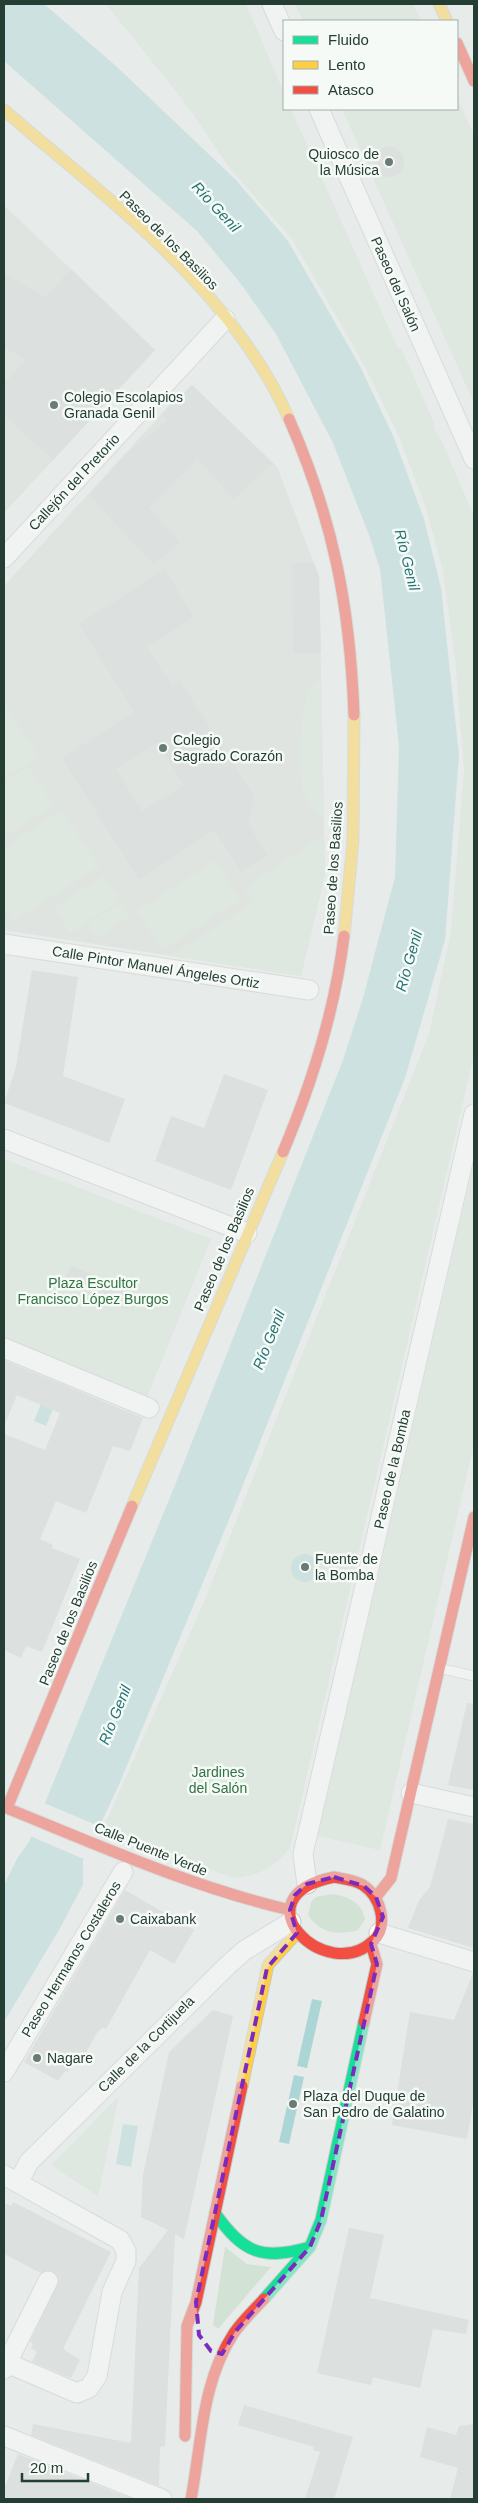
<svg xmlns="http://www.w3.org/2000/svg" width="478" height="2503" font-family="Helvetica,sans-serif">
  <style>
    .built { fill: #d5dcd8 }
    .green { fill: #d2e3d5 }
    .water { fill: #acd6d6 }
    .pier { fill: #e7ebe9 }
    .building { fill: #ced3d0; fill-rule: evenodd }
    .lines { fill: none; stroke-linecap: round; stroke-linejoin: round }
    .lane-casing { stroke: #c4c8c6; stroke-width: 11 }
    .street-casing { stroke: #c4c8c6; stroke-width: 21 }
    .fast-casing { stroke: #c3c9c6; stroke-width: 13 }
    .slow-casing { stroke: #c3c9c6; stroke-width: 13 }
    .jam-casing { stroke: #c3c9c6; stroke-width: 13 }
    .lane { stroke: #fbfcfc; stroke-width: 9 }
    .street { stroke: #fbfcfc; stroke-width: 19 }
    .fast { stroke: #16e098; stroke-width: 11 }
    .slow { stroke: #ffcf43; stroke-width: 11 }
    .jam { stroke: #f24e42; stroke-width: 11 }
    .marked { fill: none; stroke: #7b2cbf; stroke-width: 4; stroke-dasharray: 10 6; stroke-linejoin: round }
    .poi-dot { fill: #697b73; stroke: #f6faf7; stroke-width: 2 }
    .labels { text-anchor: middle; stroke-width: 5; stroke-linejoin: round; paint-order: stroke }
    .poi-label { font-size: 14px; fill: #253e34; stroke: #f6faf7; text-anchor: start }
    .street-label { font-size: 14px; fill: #253e34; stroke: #f6faf7 }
    .park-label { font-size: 14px; fill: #327242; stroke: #f6faf7 }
    .water-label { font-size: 15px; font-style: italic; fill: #237476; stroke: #f6faf7 }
  </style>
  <rect width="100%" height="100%" fill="#e7ebe9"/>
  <path class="built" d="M4 205 155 350 4 513Z
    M192 385 277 467 319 576 325 874 301 976 4 930V586L175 399 177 400Z"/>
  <path class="green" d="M106 4H246L284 93V109H291L398 349 401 348 435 425 433 426 438 436 439 435 474 516V1055L290 1848C274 1868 256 1877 232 1878L104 1826 204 1602 429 1034 451 932 464 770 455 658 443 571 426 508 398 434 363 363 292 239 228 166 186 104Z
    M295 4H413L421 21H303Z
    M457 97 474 135V403L342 109H457Z
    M321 678 324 819C316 813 310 807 306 798 296 776 300 711 310 689 312 684 316 682 321 678Z
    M4 703 38 756 4 778Z
    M28 767 53 805 4 837V782Z
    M62 810 99 866 13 922 4 908V848Z
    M324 835 325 874 301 976 171 956 253 903 244 888Z
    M215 861 240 900 162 950 137 911Z
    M104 876 120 900 70 933 54 908Z
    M121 903 130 917 97 938 88 924Z
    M4 1159 211 1239 141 1412 4 1357Z
    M474 1163V1444L380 1850 318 1836Z
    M333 1894C348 1897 362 1902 365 1919L358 1930C339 1936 319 1933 308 1915L311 1902 316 1897Z
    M119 2096 98 2196 51 2165Z
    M225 2247 247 2264 271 2267 218 2329 213 2325Z"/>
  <path class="water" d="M4 4H44L116 66 236 180 288 241 360 366 394 438 424 519 441 588 459 755 445 940 405 1078 233 1510 118 1787 83 1861V1885L59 1930 4 2022V1885L18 1857 29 1842 175 1485 343 1060 363 998 395 877 399 746 380 569 369 535 333 443 276 334 241 284 197 231 4 61Z
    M43 1399 55 1404 46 1426 34 1421Z
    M291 1568a14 14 0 1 1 28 0a14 14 0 1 1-28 0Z
    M312 1999 322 2001 307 2068 297 2066Z
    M294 2075 304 2077 289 2144 279 2142Z
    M123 2124 138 2126 131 2167 116 2164Z"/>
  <path class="pier" d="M44 1803 101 1827 86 1860 30 1836Z"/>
  <path class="building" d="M374 162a15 15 0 1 1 30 0a15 15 0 1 1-30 0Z
    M71 269 155 350 53 460 4 415V384L26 360 4 347V273L45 297Z
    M192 385 273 463 234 499 197 459 149 508 180 542 154 565 89 495 125 455 168 420 162 414Z
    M292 563H314L319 576 321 653H293Z
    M165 569 194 617 147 647 172 686 180 681 254 796 248 824 268 855 241 872 214 830 139 880 62 758 134 712 79 624ZM157 743 184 785 142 811 116 769Z
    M32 970 78 977 63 1076 125 1099 109 1143 4 1103 16 1067Z
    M224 1074 268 1090 231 1190 155 1161 171 1116 204 1128Z
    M71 1266 135 1292 128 1309 64 1283Z
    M4 1360 143 1418 130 1451 113 1446 86 1513 56 1501 40 1539 53 1545 52 1548 80 1559 42 1652 26 1646 21 1658 4 1650V1434L45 1450 60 1413 17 1395 4 1426Z
    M467 1703 474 1704V1790L448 1785Z
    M448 1819 474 1824V1948L408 1928 419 1900 430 1887Z
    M125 1890 165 1913 167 1911 188 1923 186 1925 194 1930 174 1964 150 1950 106 2029 103 2027 97 2033 83 2058 80 2057 77 2063 75 2062 68 2072 65 2071 58 2081 24 2062Z
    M473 1973 474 2098 467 2139 392 2125 410 2012 454 2020Z
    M213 2010 233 2016 184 2239 175 2234 165 2446 160 2447 159 2486 31 2435 33 2424 131 2443 139 2268 168 2230 141 2217 143 2175 169 2052Z
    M13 2202 111 2252 63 2349 80 2360 71 2378 32 2362 37 2352 31 2348 33 2344 30 2342 59 2280 53 2271 47 2270 41 2273 4 2254V2203L11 2206Z
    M349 2228 384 2235 370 2298 469 2320 466 2334 433 2329 420 2388 373 2377 371 2385 317 2373Z
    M244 2405 353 2437 334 2499H305L320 2452 313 2450 314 2447 238 2425Z
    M474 2424V2499H450L458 2468 420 2457 427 2427 456 2435 459 2426Z
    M18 2454 132 2499H4V2489Z"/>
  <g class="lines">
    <g class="lane-casing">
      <path id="lane" d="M443 1669 474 1676"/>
    </g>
    <g class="street-casing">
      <path id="street" d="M272 4 284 31
        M319 109 474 459
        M4 558 225 319
        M4 944 309 990
        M4 1139 247 1233
        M4 1348 149 1408
        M411 1793 474 1807
        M307 1884 303 1854 474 1114
        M379 1933 474 1962
        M4 2072 123 1872
        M4 2175 120 2240 126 2251V2261L112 2292 97 2376 89 2388 77 2393 7 2363 4 2369
        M18 2183 29 2162 228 1965 245 1950 291 1922
        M7 2363 48 2281
        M4 2436 162 2499"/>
    </g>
    <g class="fast-casing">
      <path id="fast" d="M215 2213C243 2253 262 2261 310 2247
        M264 2299 310 2247 321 2220 364 2022"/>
    </g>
    <g class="slow-casing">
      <path id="slow" d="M439 4 447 21
        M4 110C108 200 232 289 289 419
        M344 936 353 841 354 715
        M132 1506 283 1152
        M242 2086 268 1965 297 1933"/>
    </g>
    <g class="jam-casing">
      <path id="jam" d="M457 43 474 81
        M289 419C333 519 350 605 354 715
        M283 1152C312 1083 335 1010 344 936
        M4 1807C98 1845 191 1887 290 1910
        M7 1808 132 1506
        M334 1877C344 1879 355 1880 363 1885 381 1897 389 1926 373 1941 327 1986 235 1897 334 1877Z
        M376 1897 391 1878 474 1517
        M364 2022 377 1964 371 1944
        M185 2436 187 2326 196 2302 242 2086
        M191 2499C202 2442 201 2383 234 2333 242 2321 254 2310 264 2299"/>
    </g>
    <use href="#lane" class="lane"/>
    <use href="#street" class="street"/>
    <use href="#fast" class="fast"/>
    <use href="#slow" class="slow"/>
    <use href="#jam" class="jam"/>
  </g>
  <path d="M0 0H478V2503H0ZM334 1877 364 1886 376 1897 383 1917 371 1944 377 1964 321 2220 310 2247 235 2332 222 2354 211 2351 199 2335 196 2302 267 1968 297 1933 290 1910 295 1895 307 1884Z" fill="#e7ebe9" fill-opacity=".55" fill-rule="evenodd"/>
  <path class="marked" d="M334 1877 364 1886 376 1897 383 1917 371 1944 377 1964 321 2220 310 2247 235 2332 222 2354 211 2351 199 2335 196 2302 267 1968 297 1933 290 1910 295 1895 307 1884Z"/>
  <g class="poi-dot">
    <circle cx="389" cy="162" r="5"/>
    <circle cx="54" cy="405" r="5"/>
    <circle cx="163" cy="748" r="5"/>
    <circle cx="305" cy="1567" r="5"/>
    <circle cx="120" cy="1919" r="5"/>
    <circle cx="37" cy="2058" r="5"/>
    <circle cx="293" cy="2104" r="5"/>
  </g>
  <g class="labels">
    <g class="poi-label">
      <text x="379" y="159" text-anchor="end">Quiosco de<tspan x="379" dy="16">la Música</tspan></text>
      <text x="64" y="402">Colegio Escolapios<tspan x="64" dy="16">Granada Genil</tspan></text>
      <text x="173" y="745">Colegio<tspan x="173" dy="16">Sagrado Corazón</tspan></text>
      <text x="315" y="1564">Fuente de<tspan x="315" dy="16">la Bomba</tspan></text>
      <text x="130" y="1924">Caixabank</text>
      <text x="47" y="2063">Nagare</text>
      <text x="303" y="2101">Plaza del Duque de<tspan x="303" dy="16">San Pedro de Galatino</tspan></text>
    </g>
    <g class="street-label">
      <text transform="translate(169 240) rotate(45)" y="5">Paseo de los Basilios</text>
      <text transform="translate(396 284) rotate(66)" y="5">Paseo del Salón</text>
      <text transform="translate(74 482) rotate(-47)" y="5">Callejón del Pretorio</text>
      <text transform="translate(333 868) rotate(-86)" y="5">Paseo de los Basilios</text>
      <text transform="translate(156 967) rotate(9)" y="5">Calle Pintor Manuel Ángeles Ortiz</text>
      <text transform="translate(224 1249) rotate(-67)" y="5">Paseo de los Basilios</text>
      <text transform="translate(392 1469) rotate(-77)" y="5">Paseo de la Bomba</text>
      <text transform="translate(68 1623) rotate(-68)" y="5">Paseo de los Basilios</text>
      <text transform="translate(151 1849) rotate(22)" y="5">Calle Puente Verde</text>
      <text transform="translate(71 1959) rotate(-59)" y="5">Paseo Hermanos Costaleros</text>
      <text transform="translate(146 2044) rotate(-45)" y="5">Calle de la Cortijuela</text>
    </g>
    <g class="park-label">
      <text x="93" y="1288">Plaza Escultor<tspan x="93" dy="16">Francisco López Burgos</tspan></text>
      <text x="218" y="1777">Jardines<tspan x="218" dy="16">del Salón</tspan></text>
    </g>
    <g class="water-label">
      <text transform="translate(216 207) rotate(47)" y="5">Río Genil</text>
      <text transform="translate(407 560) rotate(76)" y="5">Río Genil</text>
      <text transform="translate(409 961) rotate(-74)" y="5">Río Genil</text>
      <text transform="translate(269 1340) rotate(-68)" y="5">Río Genil</text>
      <text transform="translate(115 1715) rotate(-68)" y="5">Río Genil</text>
    </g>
  </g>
  <rect width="478" height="2503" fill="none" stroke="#253e34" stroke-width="10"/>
  <rect x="283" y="20" width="175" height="90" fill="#f6faf7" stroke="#a2afa9"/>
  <rect x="293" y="36" width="25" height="8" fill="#16e098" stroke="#a2afa9"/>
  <text x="328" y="45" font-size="15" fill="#253e34">Fluido</text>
  <rect x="293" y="61" width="25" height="8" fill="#ffcf43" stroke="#a2afa9"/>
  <text x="328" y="70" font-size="15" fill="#253e34">Lento</text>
  <rect x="293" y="86" width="25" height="8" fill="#f24e42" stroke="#a2afa9"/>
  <text x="328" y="95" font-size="15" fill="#253e34">Atasco</text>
  <path d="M22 2473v8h66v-8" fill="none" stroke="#253e34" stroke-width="2.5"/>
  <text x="30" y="2473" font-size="15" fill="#253e34" stroke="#f6faf7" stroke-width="4" paint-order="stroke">20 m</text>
</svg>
